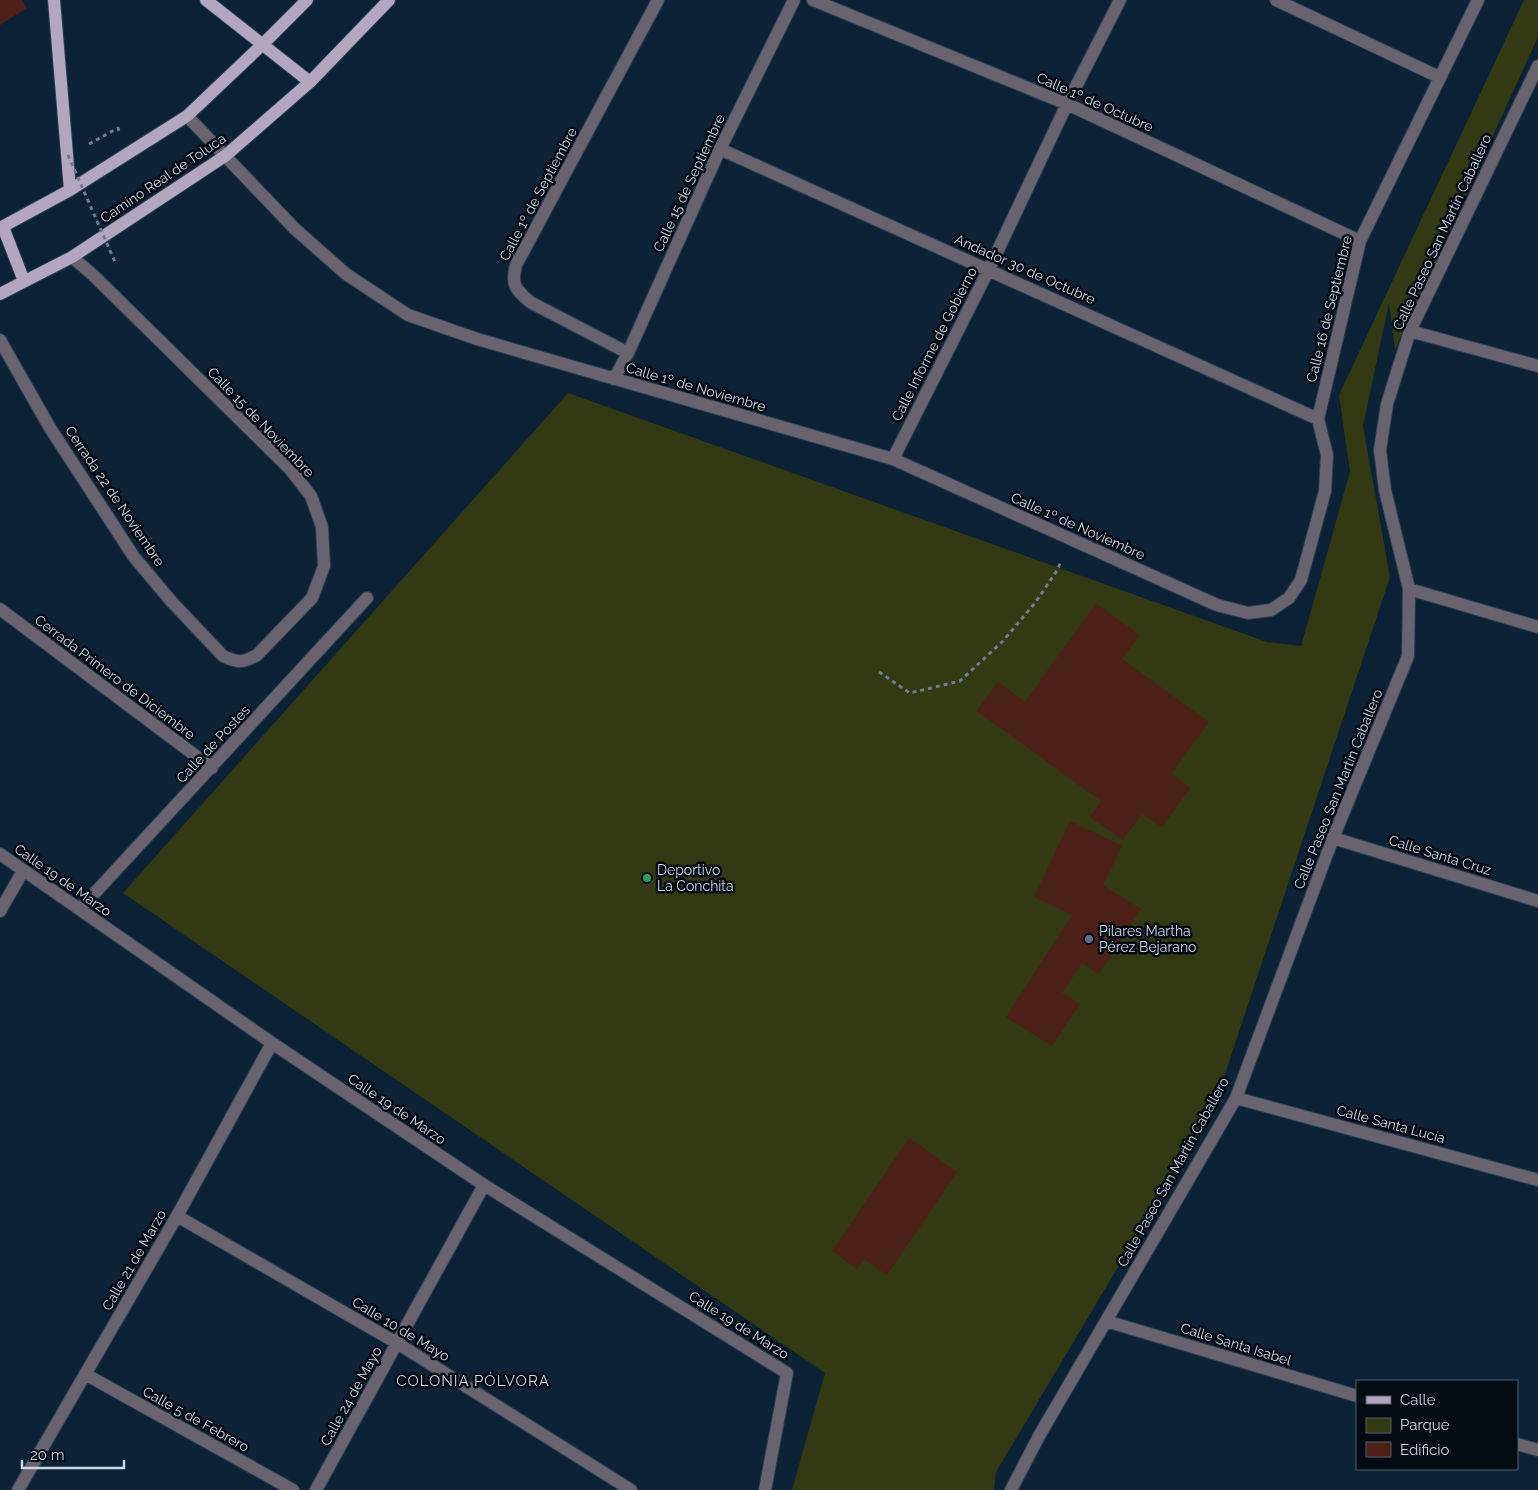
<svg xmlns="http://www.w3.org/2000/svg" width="1538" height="1490" font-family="Raleway,sans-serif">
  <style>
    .green { fill: #333914 }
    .building { fill: #4b211a }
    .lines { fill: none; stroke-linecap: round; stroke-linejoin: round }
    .minor-casing { stroke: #2c3f51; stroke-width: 14 }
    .major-casing { stroke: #2c3f51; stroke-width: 14 }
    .path { stroke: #6d7d8d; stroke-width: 3; stroke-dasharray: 4 4; stroke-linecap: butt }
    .minor { stroke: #69636f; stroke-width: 12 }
    .major { stroke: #b3a6bf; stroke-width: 12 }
    .path-bridge { stroke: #6d7d8d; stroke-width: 3; stroke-dasharray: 4 4; stroke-linecap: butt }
    .leisure-dot { fill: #2e9e5b; stroke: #040b13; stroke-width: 2 }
    .service-dot { fill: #5c6f8a; stroke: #040b13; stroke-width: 2 }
    .labels { text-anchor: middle; stroke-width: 5; stroke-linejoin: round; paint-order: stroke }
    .street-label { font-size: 14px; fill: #c9d6e3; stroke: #040b13 }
    .poi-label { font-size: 14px; fill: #c9d6e3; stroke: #040b13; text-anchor: start }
    .neighbourhood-label { font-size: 15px; letter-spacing: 1px; fill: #c9d6e3; stroke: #040b13 }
  </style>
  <rect width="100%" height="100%" fill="#0e2235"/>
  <path class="green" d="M1524 0H1538V37L1395 350 1389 303 1363 426 1390 577 1215 1104 996 1472 994 1490H792L825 1373 123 893 568 393 1267 642 1301 646 1350 472 1339 395Z"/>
  <path class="building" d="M0 0H22L27 8 0 25Z
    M1096 603 1140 635 1122 659 1209 722 1171 774 1190 788 1162 827 1142 814 1123 840 1090 817 1101 801 977 711 998 682 1025 702Z
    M1070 821 1122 846 1103 885 1141 909 1099 974 1082 963 1062 993 1080 1004 1052 1046 1006 1017 1072 915 1034 897Z
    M909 1138 957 1172 887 1275 864 1259 857 1269 832 1251Z"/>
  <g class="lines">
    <g class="minor-casing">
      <path id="minor" d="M813 0 1067 104 1360 241
        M1276 0 1439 77
        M187 116 295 229 346 274 408 315 477 339 893 459 1217 605 1248 613 1271 610 1289 598 1301 580 1325 491 1327 455 1318 419 1360 241 1478 0
        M720 149 1318 419
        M1410 331 1538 366
        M0 340 50 428 134 557 171 601 223 656C238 663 243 663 257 655L312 598 324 566 322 527 311 496 290 469 93 275 72 257
        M628 353 530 302C515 289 511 285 516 265L658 0
        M614 379 628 353 720 149 794 0
        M893 459 989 269 1067 104 1120 0
        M1409 589 1538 627
        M0 609 212 768
        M1333 838 1538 901
        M0 854 272 1043 484 1185 787 1373 765 1490
        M80 909 367 598
        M0 911 23 871
        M1236 1098 1538 1180
        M177 1216 397 1343 631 1490
        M1106 1321 1357 1396
        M85 1374 293 1490
        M1517 1444 1538 1450
        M18 1490 177 1216 272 1043
        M316 1490 484 1185
        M1011 1490 1039 1436 1236 1098 1333 838 1408 656 1409 589 1385 490 1380 450 1387 404 1410 331 1538 66"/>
    </g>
    <g class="major-casing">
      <path id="major" d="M54 0 70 190
        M206 0 310 82
        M3 227 24 281
        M0 228 70 190 187 116 263 44 307 0
        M0 294 72 257 225 156 310 82 389 0"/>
    </g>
    <path class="path" d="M89 144 118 128 119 131
      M879 672 910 693 960 681 1003 641 1035 603 1058 569 1061 560"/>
    <use href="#minor" class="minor"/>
    <use href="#major" class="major"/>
    <path class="path-bridge" d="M68 155 115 262"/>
  </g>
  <circle class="leisure-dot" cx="647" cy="878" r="5"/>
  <circle class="service-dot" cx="1089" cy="939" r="5"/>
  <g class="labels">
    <g class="street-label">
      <text transform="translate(1095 102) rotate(24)" y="5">Calle 1º de Octubre</text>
      <text transform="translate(163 178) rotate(-34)" y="5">Camino Real de Toluca</text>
      <text transform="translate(689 183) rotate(-65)" y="5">Calle 15 de Septiembre</text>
      <text transform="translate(538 194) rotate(-62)" y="5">Calle 1º de Septiembre</text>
      <text transform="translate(1442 232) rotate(-65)" y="5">Calle Paseo San Martín Caballero</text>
      <text transform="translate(1025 269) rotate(24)" y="5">Andador 30 de Octubre</text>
      <text transform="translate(1329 309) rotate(-76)" y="5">Calle 16 de Septiembre</text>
      <text transform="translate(934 344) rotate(-63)" y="5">Calle Informe de Gobierno</text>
      <text transform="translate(696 387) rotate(16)" y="5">Calle 1º de Noviembre</text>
      <text transform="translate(261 422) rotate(46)" y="5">Calle 15 de Noviembre</text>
      <text transform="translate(115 496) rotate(56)" y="5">Cerrada 22 de Noviembre</text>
      <text transform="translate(1078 526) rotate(24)" y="5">Calle 1º de Noviembre</text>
      <text transform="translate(115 677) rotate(37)" y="5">Cerrada Primero de Diciembre</text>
      <text transform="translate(213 744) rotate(-47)" y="5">Calle de Postes</text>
      <text transform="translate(1338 789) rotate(-68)" y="5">Calle Paseo San Martín Caballero</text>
      <text transform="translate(1440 855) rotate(17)" y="5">Calle Santa Cruz</text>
      <text transform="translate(63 880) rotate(35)" y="5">Calle 19 de Marzo</text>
      <text transform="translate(397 1109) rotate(34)" y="5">Calle 19 de Marzo</text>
      <text transform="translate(1391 1124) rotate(15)" y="5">Calle Santa Lucía</text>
      <text transform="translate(1173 1172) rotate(-61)" y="5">Calle Paseo San Martín Caballero</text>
      <text transform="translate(134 1260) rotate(-60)" y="5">Calle 21 de Marzo</text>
      <text transform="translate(739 1325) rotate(32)" y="5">Calle 19 de Marzo</text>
      <text transform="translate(401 1329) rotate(31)" y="5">Calle 10 de Mayo</text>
      <text transform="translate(1236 1344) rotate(17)" y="5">Calle Santa Isabel</text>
      <text transform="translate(351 1396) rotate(-61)" y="5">Calle 24 de Mayo</text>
      <text transform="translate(196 1419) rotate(29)" y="5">Calle 5 de Febrero</text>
    </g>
    <g class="poi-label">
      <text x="657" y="875">Deportivo<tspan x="657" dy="16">La Conchita</tspan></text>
      <text x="1099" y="936">Pilares Martha<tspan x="1099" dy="16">Pérez Bejarano</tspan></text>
    </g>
    <g class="neighbourhood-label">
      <text x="473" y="1386">COLONIA PÓLVORA</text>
    </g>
  </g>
  <rect x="1356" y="1380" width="162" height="90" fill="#040b13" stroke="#535c66"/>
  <rect x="1366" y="1396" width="25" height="8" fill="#b3a6bf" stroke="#535c66"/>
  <text x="1400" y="1405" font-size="15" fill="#c9d6e3">Calle</text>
  <rect x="1366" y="1418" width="25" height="15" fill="#333914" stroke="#535c66"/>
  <text x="1400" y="1430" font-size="15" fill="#c9d6e3">Parque</text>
  <rect x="1366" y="1442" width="25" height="15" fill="#4b211a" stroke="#535c66"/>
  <text x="1400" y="1455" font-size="15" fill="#c9d6e3">Edificio</text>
  <path d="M22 1460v8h102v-8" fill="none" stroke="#c9d6e3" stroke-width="2.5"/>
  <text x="30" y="1460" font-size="15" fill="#c9d6e3" stroke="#040b13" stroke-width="4" paint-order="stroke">20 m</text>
</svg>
